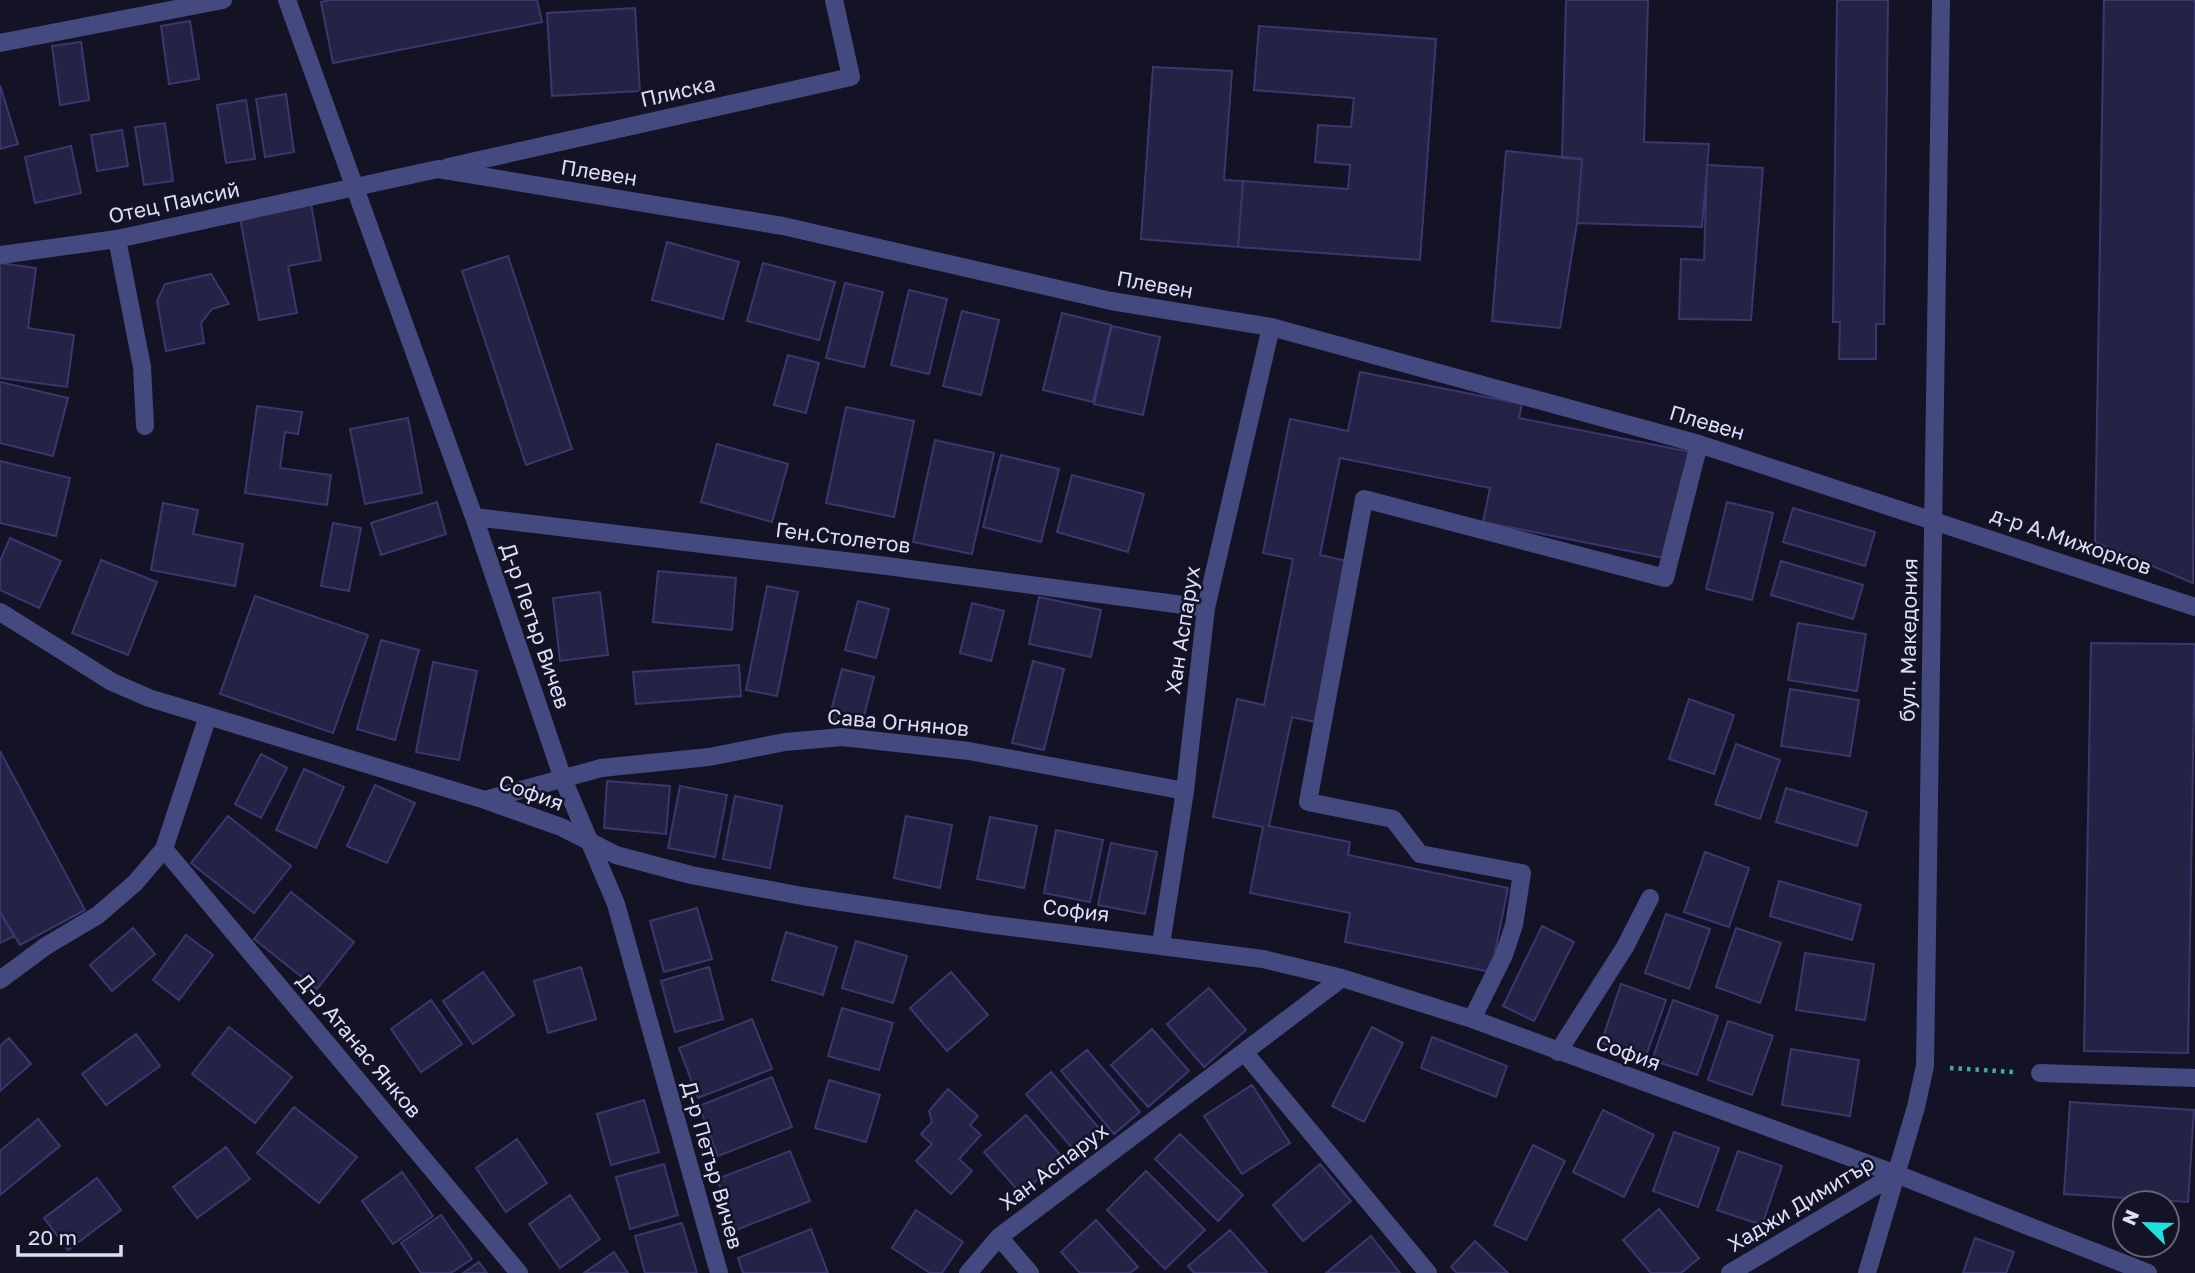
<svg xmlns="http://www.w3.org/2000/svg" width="2195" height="1273" font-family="'Golos Text',sans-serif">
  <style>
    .building { fill: #242245; stroke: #3b376e; stroke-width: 2 }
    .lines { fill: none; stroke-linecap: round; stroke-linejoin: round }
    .path { stroke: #40ab97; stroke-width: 4.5; stroke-dasharray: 3.5 5; stroke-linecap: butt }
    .minor { stroke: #444a7f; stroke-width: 18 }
    .labels { text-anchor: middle; stroke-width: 5; stroke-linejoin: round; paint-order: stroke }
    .street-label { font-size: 21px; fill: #ddddfa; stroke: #141326 }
  </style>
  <rect width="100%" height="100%" fill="#141326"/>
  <path class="building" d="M330 0H537L542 22 333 63 321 2Z
    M1566 0H1648L1644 142 1709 144 1702 227 1577 223 1582 159 1562 158Z
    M1837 0H1888L1884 324H1876V359H1839L1840 322H1833Z
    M2104 0H2195L2193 583 2095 542Z
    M635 8 640 91 552 96 547 13Z
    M190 21 199 79 169 84 161 26Z
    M1259 26 1436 39 1420 260 1238 247 1243 181 1348 189 1350 165 1315 162 1318 125 1351 127 1354 98 1254 90Z
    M81 42 89 100 60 105 52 46Z
    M1153 67 1232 71 1224 180 1243 181 1238 247 1141 239Z
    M0 85 18 144 0 149Z
    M286 94 294 152 265 157 256 99Z
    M246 100 255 159 226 163 217 105Z
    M165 123 173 181 144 185 135 127Z
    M122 130 128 166 97 171 91 135Z
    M71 146 81 193 35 203 25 157Z
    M1506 151 1582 159 1577 223 1560 328 1492 321Z
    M1707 165 1763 168 1751 320 1679 319 1681 259 1704 260Z
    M311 204 321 260 288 266 297 313 259 320 240 218Z
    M667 242 739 262 723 319 652 300Z
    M508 256 572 449 526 465 462 271Z
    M0 263 36 268 28 328 74 335 67 387 0 378Z
    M763 263 835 282 819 340 747 321Z
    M211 274 229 304 212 309 201 323 204 343 166 351 157 301 165 284Z
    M845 283 883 292 864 367 826 358Z
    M909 290 947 299 929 374 891 365Z
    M962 311 999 320 981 395 943 386Z
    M1062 313 1111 325 1093 402 1043 390Z
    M1112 326 1160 337 1143 415 1094 404Z
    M788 355 819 363 806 413 774 405Z
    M1360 372 1522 404 1519 418 1696 453 1674 560 1483 522 1490 488 1340 458 1320 555 1347 561 1315 722 1292 717 1269 826 1350 842 1348 855 1508 888 1491 972 1345 942 1350 913 1250 893 1263 827 1213 817 1237 699 1264 705 1293 559 1263 553 1290 419 1348 431Z
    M0 382 68 398 53 456 0 443Z
    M257 406 302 412 298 434 285 432 280 468 331 475 327 505 245 493Z
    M846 407 914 421 894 517 826 503Z
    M408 418 422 493 365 504 350 429Z
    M935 440 994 453 972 554 913 542Z
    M717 444 788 464 772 522 701 502Z
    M1001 455 1059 469 1041 542 983 527Z
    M0 461 70 478 56 536 0 523Z
    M1072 475 1144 494 1128 552 1057 532Z
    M437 502 446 534 381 555 371 523Z
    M1727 502 1773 513 1752 600 1706 589Z
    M163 503 198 510 193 534 243 544 235 586 151 570Z
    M1793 508 1875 532 1865 566 1783 542Z
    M333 523 361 528 349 591 321 586Z
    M10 538 61 561 39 608 0 590V561Z
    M101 560 157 582 128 655 72 633Z
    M1781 561 1863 585 1853 619 1771 595Z
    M658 571 736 578 732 630 653 622Z
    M767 586 798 592 777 696 746 690Z
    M600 592 608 655 560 661 553 598Z
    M255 596 368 635 333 733 220 694Z
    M1039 597 1101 610 1091 657 1029 644Z
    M858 601 889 609 876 658 845 650Z
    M972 603 1004 611 991 661 960 653Z
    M1798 623 1866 634 1857 691 1788 680Z
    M381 640 419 650 395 740 357 729Z
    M2091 643 2195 644 2188 1053 2084 1051Z
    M1033 661 1064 669 1044 750 1012 743Z
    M433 662 477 671 459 760 416 752Z
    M739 665 741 696 636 704 633 672Z
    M842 669 874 677 861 727 829 719Z
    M1790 689 1859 700 1850 756 1781 746Z
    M1689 699 1734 715 1714 774 1669 759Z
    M1736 744 1780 760 1760 819 1715 804Z
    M0 751 85 910 20 945 0 912Z
    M261 754 287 768 261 818 235 804Z
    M304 769 344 787 316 848 276 830Z
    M607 781 670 786 666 834 604 828Z
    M375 785 415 803 387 863 347 846Z
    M680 786 727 795 715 857 668 848Z
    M1786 788 1867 812 1857 846 1776 822Z
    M735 796 782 806 770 868 723 859Z
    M228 816 291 866 254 913 191 863Z
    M906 816 952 825 940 888 894 878Z
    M990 817 1037 826 1024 888 977 879Z
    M1056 830 1103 840 1090 902 1044 893Z
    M1111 843 1157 852 1145 914 1098 905Z
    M1705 852 1749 868 1729 927 1684 912Z
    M1779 881 1861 905 1852 940 1770 916Z
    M291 892 354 942 317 989 254 939Z
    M697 908 712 959 664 972 650 921Z
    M0 912 14 936 0 943Z
    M1666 914 1710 929 1689 989 1645 973Z
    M1542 926 1574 942 1534 1021 1503 1006Z
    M133 928 155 954 112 991 90 965Z
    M1736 928 1781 943 1760 1003 1716 987Z
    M786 932 837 947 823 995 772 980Z
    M186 935 213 955 179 1000 153 980Z
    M856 941 907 956 893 1003 842 988Z
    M1805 953 1874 964 1865 1020 1796 1010Z
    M581 967 596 1019 548 1033 534 981Z
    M709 967 723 1019 675 1032 661 981Z
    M483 972 514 1015 473 1044 443 1001Z
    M951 972 988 1015 947 1051 910 1008Z
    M1621 984 1666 1000 1645 1059 1601 1043Z
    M1209 988 1246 1030 1204 1067 1167 1024Z
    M431 1000 462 1044 421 1072 391 1029Z
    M1673 1000 1718 1016 1697 1075 1652 1060Z
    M842 1008 893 1023 879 1070 828 1056Z
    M752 1019 772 1069 698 1098 679 1048Z
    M1728 1021 1773 1036 1752 1095 1708 1080Z
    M229 1027 292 1077 255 1123 192 1074Z
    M1372 1027 1403 1043 1364 1122 1332 1106Z
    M1152 1029 1189 1071 1148 1107 1111 1065Z
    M136 1034 160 1066 106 1105 82 1074Z
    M1432 1037 1507 1066 1496 1097 1421 1068Z
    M9 1038 31 1064 0 1091V1046Z
    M1791 1049 1859 1060 1850 1116 1782 1105Z
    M1087 1050 1140 1112 1114 1134 1061 1071Z
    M1051 1072 1104 1134 1079 1156 1026 1094Z
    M772 1077 792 1127 718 1156 699 1106Z
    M829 1080 880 1095 866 1142 815 1128Z
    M1252 1085 1290 1143 1242 1174 1204 1116Z
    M948 1089 978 1116 970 1125 981 1135 959 1159 972 1171 951 1194 916 1161 932 1144 921 1134 932 1122 929 1111Z
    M644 1100 659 1152 611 1165 597 1114Z
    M2070 1102 2194 1110 2188 1202 2064 1194Z
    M294 1107 357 1157 319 1203 257 1153Z
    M1603 1110 1654 1135 1624 1197 1573 1172Z
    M1026 1115 1063 1158 1021 1194 984 1152Z
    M38 1119 60 1146 0 1195V1151Z
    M1674 1132 1719 1148 1698 1207 1653 1191Z
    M1180 1134 1243 1195 1218 1221 1155 1159Z
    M517 1139 547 1183 506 1212 476 1168Z
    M1533 1145 1565 1161 1526 1240 1494 1225Z
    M226 1147 250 1179 197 1218 173 1187Z
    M790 1151 810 1201 736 1230 717 1179Z
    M1738 1151 1782 1166 1762 1225 1717 1210Z
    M664 1164 678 1215 630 1229 616 1177Z
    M1320 1164 1351 1201 1303 1241 1273 1205Z
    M1146 1171 1205 1230 1165 1269 1107 1210Z
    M402 1172 433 1216 393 1244 362 1201Z
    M97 1178 121 1210 68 1250 44 1218Z
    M570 1195 600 1239 560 1268 529 1224Z
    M1659 1209 1699 1258 1681 1273H1651L1623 1240Z
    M916 1210 963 1242 942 1273H930L892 1248Z
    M441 1215 472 1259 451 1273H421L401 1243Z
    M1096 1220 1138 1267 1130 1273H1080L1061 1252Z
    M682 1223 697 1273H645L635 1236Z
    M811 1229 828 1273H743L738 1258Z
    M1230 1230 1267 1272 1266 1273H1194L1188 1266Z
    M1371 1236 1400 1273H1326Z
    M1975 1238 2014 1252 2006 1273H1963Z
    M1475 1241 1508 1273H1457L1451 1267Z
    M614 1252 628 1273H584Z
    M479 1262 487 1273H463Z"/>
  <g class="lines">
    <path class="path" d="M1950 1068 2014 1072"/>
    <path class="minor" d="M287 0 474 517 563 779 616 904 719 1273
      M0 43 223 0
      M448 167 851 77 834 0
      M117 239 142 367 145 426
      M0 255 117 239 438 169 783 226 1111 301 1271 327 1699 444 2195 607
      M474 517 887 566 1206 608
      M0 612 112 682 149 698 485 800 561 827 616 855 691 875 802 896 987 924 1263 959 1342 978 1472 1019 1896 1174 2148 1273
      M485 800 601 768 709 757 785 742 842 737 969 751 1185 791
      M164 849 519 1273
      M1161 944 1185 791 1206 608 1271 327
      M0 980 46 946 98 915 135 883 164 849 208 716
      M1472 1019 1504 955 1514 925 1522 873 1420 854 1393 819 1308 802 1364 499 1665 578 1699 444
      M1244 1052 1428 1273
      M1558 1052 1625 947 1650 898
      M2040 1073 2195 1078
      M999 1237 1030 1273
      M968 1273 999 1237 1342 978
      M1730 1273 1896 1174
      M1867 1273 1916 1107 1925 1066 1941 0"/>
  </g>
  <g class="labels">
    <g class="street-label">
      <text transform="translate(678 92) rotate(-13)" y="7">Плиска</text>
      <text transform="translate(599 173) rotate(9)" y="7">Плевен</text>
      <text transform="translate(174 203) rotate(-12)" y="7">Отец Паисий</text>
      <text transform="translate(1155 285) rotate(10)" y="7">Плевен</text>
      <text transform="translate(1707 423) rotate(16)" y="7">Плевен</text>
      <text transform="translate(843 538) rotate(7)" y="7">Ген.Столетов</text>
      <text transform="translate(2071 541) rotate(19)" y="7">д-р А.Мижорков</text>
      <text transform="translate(535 626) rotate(71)" y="7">Д-р Петър Вичев</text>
      <text transform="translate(1183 630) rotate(-81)" y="7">Хан Аспарух</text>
      <text transform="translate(1909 640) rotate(-89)" y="7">бул. Македония</text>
      <text transform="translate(898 723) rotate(5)" y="7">Сава Огнянов</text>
      <text transform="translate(531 793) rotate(20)" y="7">София</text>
      <text transform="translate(1076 911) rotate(7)" y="7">София</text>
      <text transform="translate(359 1046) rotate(50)" y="7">Д-р Атанас Янков</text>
      <text transform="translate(1628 1053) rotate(20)" y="7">София</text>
      <text transform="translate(712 1165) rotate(74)" y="7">Д-р Петър Вичев</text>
      <text transform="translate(1054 1167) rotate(-37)" y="7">Хан Аспарух</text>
      <text transform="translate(1801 1204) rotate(-31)" y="7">Хаджи Димитър</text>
    </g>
  </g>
  <g transform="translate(2146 1224) rotate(293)"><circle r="33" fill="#141326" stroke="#64647b" stroke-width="2"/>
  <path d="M0-5L12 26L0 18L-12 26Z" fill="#22e1dc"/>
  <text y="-10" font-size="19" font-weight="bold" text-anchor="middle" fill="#ddddfa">N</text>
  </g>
  <path d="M18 1245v10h103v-10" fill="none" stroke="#ddddfa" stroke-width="3.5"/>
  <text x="28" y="1245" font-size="21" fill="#ddddfa" stroke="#141326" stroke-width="5" paint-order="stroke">20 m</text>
</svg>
